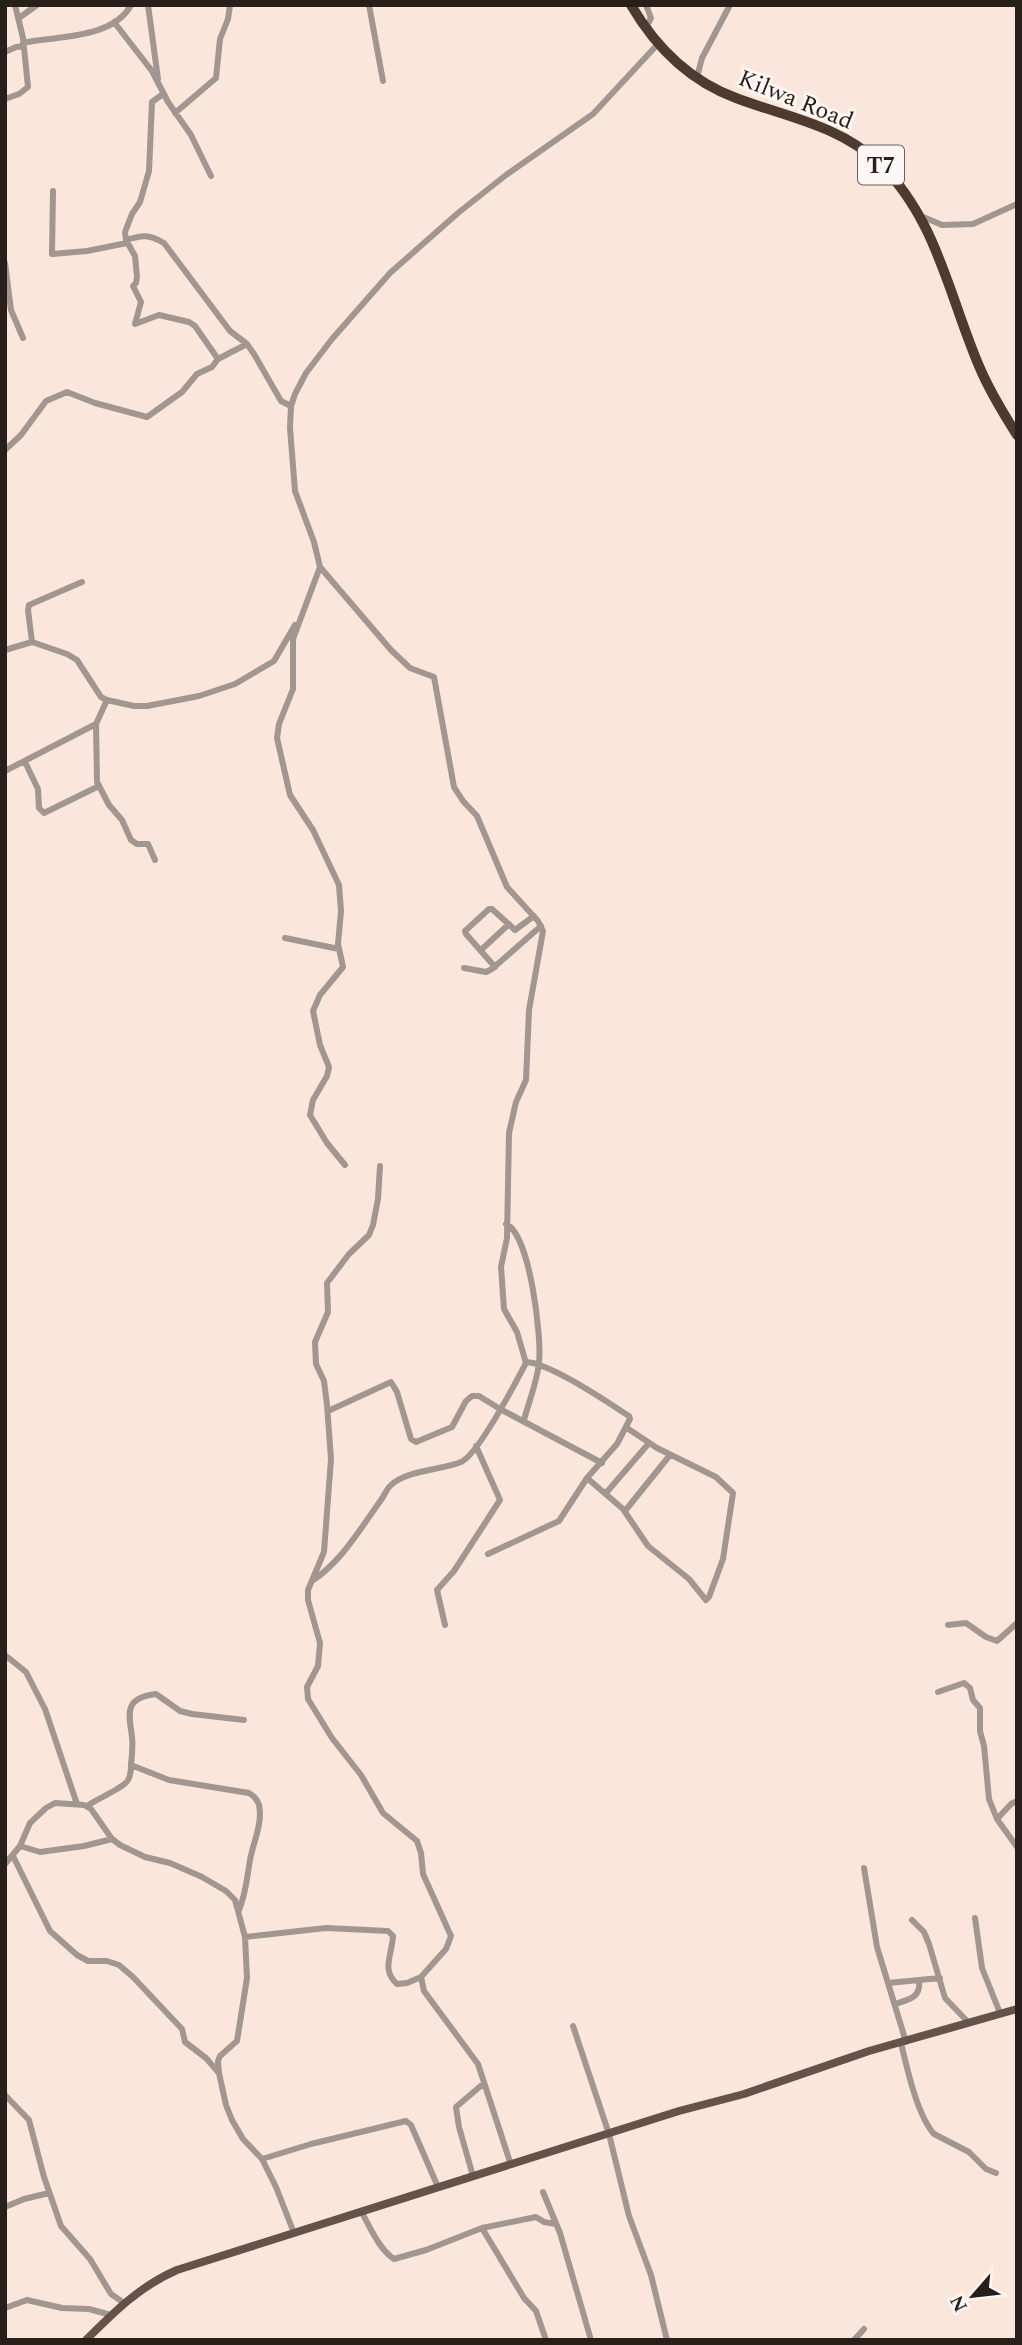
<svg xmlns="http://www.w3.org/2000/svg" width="1022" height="2345" font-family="Spectral,serif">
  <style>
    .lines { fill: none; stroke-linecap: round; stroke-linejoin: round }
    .minor { stroke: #a19690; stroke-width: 6 }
    .major { stroke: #655248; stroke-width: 8 }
    .highway { stroke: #4f3a2f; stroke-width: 10 }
    .labels { text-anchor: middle; stroke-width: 6; stroke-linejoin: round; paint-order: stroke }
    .shield { fill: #fcf7f4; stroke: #68605b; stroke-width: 2 }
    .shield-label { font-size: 23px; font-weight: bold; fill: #291f1a }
    .street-label { font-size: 24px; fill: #291f1a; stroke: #fcf7f4 }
  </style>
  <rect width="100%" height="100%" fill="#fbe6db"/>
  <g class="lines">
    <path class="minor" d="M148 5 158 79
      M369 5 383 81
      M19 18 37 5
      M114 22 152 71 168 102 191 135 211 176
      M645 29 651 18 646 5
      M23 43C56 36 113 39 131 5
      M5 52 16 47 24 46
      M697 77 702 58 730 5
      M163 94 152 102 149 171 140 202 132 214 125 232 126 240 135 256 137 277 136 283 133 286 141 302 135 324 159 315 189 322 195 326 218 359
      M5 99 19 94 28 87 23 38 15 5
      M175 113 216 78 220 39 228 19 230 5
      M53 191 52 254 87 251 127 243
      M921 216 942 225 973 224 1017 204
      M126 240C142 235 149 234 164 243L230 331 247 344 254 354 281 401 291 406
      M5 263 11 310 23 338
      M5 450 21 435 46 401 67 392 95 403 147 417 182 392 197 374 212 367 218 359 247 344
      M320 567 293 639V689L279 724 277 738 290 795 313 830 339 885 341 911 338 944 343 967 320 995 313 1011 320 1045 329 1067 327 1076 313 1100 310 1115 327 1143 345 1165
      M32 642 28 610 29 605 82 582
      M5 650 32 642 67 654 77 660 101 697 107 700 134 706H147L199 696 235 684 274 661 295 625
      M107 700 96 724 97 782 109 805 122 820 131 840 137 844H148L155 860
      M25 762 38 789 39 808 44 813 99 786
      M5 771 96 724
      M285 938 339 949
      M481 950 509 924
      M495 967 466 934 465 931 489 909H492L515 930 534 916
      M464 968 486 972 492 969 541 926
      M380 1166 378 1199 373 1225 369 1235 349 1254 327 1283 328 1312 315 1342 316 1364 324 1381 327 1405 331 1459 324 1552 308 1590V1600L320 1643 318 1666 307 1687 308 1699 332 1738 361 1775 383 1813 417 1841 421 1853 423 1874 451 1936 446 1949 421 1977 424 1991 478 2064 511 2165
      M506 1224C530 1234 542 1338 539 1363 537 1382 529 1401 524 1420
      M328 1411 391 1382 397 1392 411 1439 416 1442 452 1427 466 1401 472 1396H479L500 1409 602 1463
      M587 1478 623 1509 648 1546 689 1579 706 1600 709 1597 723 1559 733 1493 716 1477 657 1448 627 1428
      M606 1493 649 1443
      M625 1511 670 1455
      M488 1554 559 1521 587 1478 617 1444 630 1419 629 1416C607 1402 550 1363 526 1362
      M312 1581C342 1561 360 1529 381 1500 384 1496 386 1490 390 1486 405 1470 443 1470 461 1462 478 1455 516 1382 526 1363L517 1332 504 1309 501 1267 507 1238 509 1133 516 1102 526 1080 529 1010 543 931 538 921 507 887 477 816 463 801 454 787 434 677 410 668 391 650 320 567 314 542 295 491 290 428 291 406 295 394 306 373 332 339 390 273 458 213 506 175 593 114 657 45
      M445 1625 437 1590 454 1571 500 1500 476 1446
      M948 1625 966 1623 986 1637 997 1641 1017 1623
      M5 1655 26 1672 45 1709 77 1804
      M938 1692 964 1683 970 1688 973 1700 980 1708V1731L984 1746 989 1799 997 1819 1017 1847
      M131 1765 169 1780 249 1793C254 1796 257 1799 259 1805 263 1823 253 1843 250 1860 247 1878 246 1893 239 1910
      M87 1806C96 1799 124 1788 128 1780 131 1775 131 1770 131 1764 132 1756 133 1746 132 1737 129 1714 123 1698 156 1694L180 1711 192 1714 244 1720
      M997 1819 1011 1804 1017 1801
      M20 1846 40 1852 84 1846 112 1839
      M13 1856 50 1931 77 1955 88 1961H107L119 1965 133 1977 182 2029 185 2042 206 2058 218 2072
      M5 1864 20 1846 30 1823 46 1808 55 1803 84 1805 91 1809 112 1839 120 1845 145 1857 170 1863 202 1877 226 1891 235 1900 245 1937 247 1978 237 2041 220 2056 218 2061 219 2073 226 2105 232 2120 243 2139 262 2159 276 2187 294 2233
      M864 1868 877 1947 906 2042
      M975 1918 982 1968 1000 2013
      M912 1920 924 1932 929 1944 945 1998 969 2023
      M245 1937 326 1928 388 1931 393 1936C392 1955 381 1970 397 1984L407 1983 421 1977
      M888 1983 940 1978
      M895 2004C908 2000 921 1998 919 1981
      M573 2026 609 2134 629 2216 651 2275 667 2340
      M901 2043C907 2068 917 2115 934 2134L969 2152 986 2169 996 2173
      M5 2095 29 2120 44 2177 61 2226 90 2259 111 2294 124 2303
      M262 2159 311 2144 406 2121 411 2125 438 2187
      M473 2176 459 2127 456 2107 483 2084
      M543 2192 560 2233 591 2340
      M5 2207 24 2199 49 2193
      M361 2211C370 2227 379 2249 394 2259L426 2250 482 2228 536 2217 544 2222 556 2224
      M482 2228 524 2298 536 2311 546 2340
      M5 2308 27 2300 62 2308 89 2309 111 2315
      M854 2340 864 2329"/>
    <path class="major" d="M86 2340C114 2312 140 2286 177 2270L679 2111 744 2094 869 2051 1017 2009"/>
    <path class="highway" d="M631 5C655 46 690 81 736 98 786 117 839 125 879 163 936 217 949 296 979 366 989 390 1003 413 1017 435"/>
  </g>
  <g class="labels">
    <rect class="shield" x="858" y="145.5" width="46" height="39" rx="5"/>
    <g class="shield-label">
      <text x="881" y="173">T7</text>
    </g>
    <g class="street-label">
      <text transform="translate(796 99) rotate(22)" y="8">Kilwa Road</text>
    </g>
  </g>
  <rect width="1022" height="2345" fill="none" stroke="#291f1a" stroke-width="14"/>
  <g transform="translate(973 2296) rotate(242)" stroke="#fcf7f4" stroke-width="5" paint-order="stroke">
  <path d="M0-5L12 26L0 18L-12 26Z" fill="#291f1a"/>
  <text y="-10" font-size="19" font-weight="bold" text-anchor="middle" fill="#291f1a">N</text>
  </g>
</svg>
